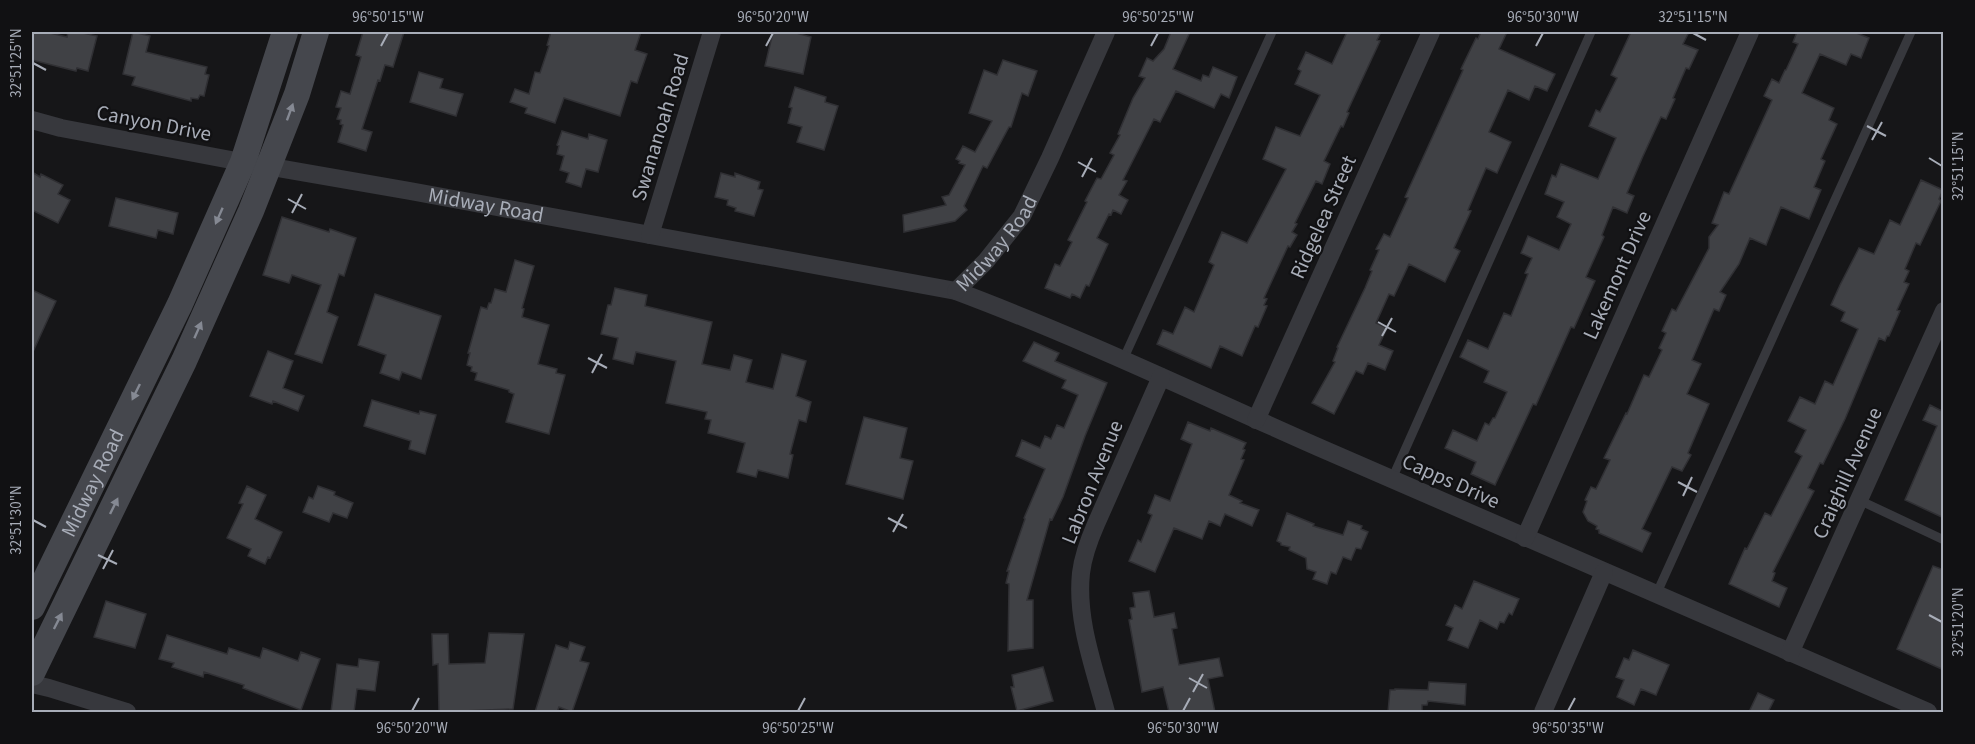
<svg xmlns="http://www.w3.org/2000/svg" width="1975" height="744" font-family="'Source Sans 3',sans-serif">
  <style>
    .building { fill: #404145; stroke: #303034; stroke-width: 1.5 }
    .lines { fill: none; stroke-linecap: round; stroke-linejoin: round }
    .lane { stroke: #37383d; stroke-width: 9 }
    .street { stroke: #37383d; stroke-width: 18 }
    .secondary { stroke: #45474d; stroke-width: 26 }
    .oneway { fill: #858993 }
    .ticks { fill: none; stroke: #a8adb8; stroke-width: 2 }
    .labels { text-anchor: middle; stroke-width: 4.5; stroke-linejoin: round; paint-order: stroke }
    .street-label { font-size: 21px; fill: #a8adb8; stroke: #111113 }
    .neatline { fill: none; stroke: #a8adb8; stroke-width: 2 }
    .ticks-label { font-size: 15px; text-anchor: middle; fill: #a8adb8 }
  </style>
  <rect width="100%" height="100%" fill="#161618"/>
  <path class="building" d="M32 32H46L67 37 68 32H78L97 36 88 71 77 68 76 71 32 60Z
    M133 32 150 36 146 52 207 67 205 74 209 75 204 96 200 95 198 99 191 98V101L132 85 135 77 123 74Z
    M363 32H404L393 67 385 65 380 81 378 80 362 129 372 132 366 151 338 142 343 125 340 124 341 120 337 119 341 108 336 107 341 91 350 94 361 57 356 55Z
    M551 32H641L635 50 647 54 637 83 631 81 620 116 564 98 555 123 525 113 527 108 510 102 515 89 529 94 535 72 540 73 549 46 547 45Z
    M773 32H796V33L811 37 803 74 765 66Z
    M1171 32H1190L1173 69 1201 81 1203 75 1209 77 1213 67 1237 77 1229 98 1221 94 1214 108 1176 91 1160 122 1154 119 1123 180 1127 181 1119 195 1128 200 1121 214 1113 210 1111 215 1109 214 1097 238 1108 244 1089 286 1086 285 1080 298 1072 294 1070 298 1045 288 1055 264 1060 266 1072 242 1068 240 1087 202 1085 201 1097 178 1101 179 1114 155 1110 153 1120 135 1118 134 1133 98 1145 78 1139 76 1147 58 1153 61 1164 49Z
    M1347 32H1381L1377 40 1380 41 1347 112 1349 113 1343 127 1341 126 1324 161 1330 164 1322 184 1316 181 1295 223 1297 224 1292 232 1297 235 1290 247 1288 246 1264 298 1267 299 1264 305 1267 306 1258 327 1255 326 1242 356 1220 346 1211 368 1157 344 1163 330 1173 334 1185 307 1194 312 1214 265 1209 262 1222 232 1247 243 1286 169 1263 159 1276 127 1300 136 1320 95 1295 84 1301 71 1298 69 1306 52 1332 64Z
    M1481 32H1507L1499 49 1555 74 1547 91 1535 86 1529 100 1508 90 1489 132 1511 142 1497 173 1486 168 1468 210 1471 211 1454 248 1460 251 1445 282 1409 264 1394 296 1389 294 1376 323 1387 328 1379 345 1393 351 1385 370 1368 363 1363 374 1356 371 1334 414 1312 403 1335 362 1333 361 1338 348 1337 347 1365 288 1372 271 1370 270 1379 250 1376 249 1384 234 1390 237 1408 198 1405 197 1463 70 1461 69 1476 38 1478 39Z
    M1631 32H1689L1683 44 1698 50 1689 69 1686 68 1673 98 1675 99 1666 119 1661 117 1643 156 1627 193 1634 196 1627 213 1613 207 1602 235 1604 237 1586 277 1595 281 1574 328 1571 327 1536 405 1533 404 1495 485 1471 474 1476 462 1445 448 1453 430 1477 441 1485 423 1489 425 1493 418H1495L1507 392 1484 382 1489 371 1460 357 1468 340 1488 349 1504 313 1511 316 1528 274 1525 273 1532 258 1521 253 1528 236 1559 250 1571 224 1557 217 1564 202 1545 194 1552 175 1556 177 1561 164 1598 179 1616 138 1589 126 1596 110 1600 112 1617 78 1611 75Z
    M1797 32H1854L1869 38 1861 58 1851 54 1846 65 1820 54 1802 93 1834 108 1829 120 1837 124 1821 159 1825 161 1814 187 1821 190 1809 219 1781 207 1766 245 1750 238 1739 264 1720 292 1726 295 1719 311 1714 309 1692 360 1701 364 1687 394 1709 404 1688 453 1691 455 1682 471 1672 467 1642 529 1651 533 1642 552 1599 533V530L1596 529 1597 526 1588 521 1583 512 1587 501 1585 500 1591 487 1596 489 1610 460 1604 458 1626 413 1627 414 1644 375 1649 377 1662 350 1659 348 1666 333 1662 331 1672 309 1676 311 1709 248V237L1718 225 1712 223 1724 192 1729 194 1772 100 1764 96 1772 79 1779 83 1785 70H1786L1798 44 1793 42Z
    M1003 60 1037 71 1028 96 1022 93 1011 127H1009L987 168 983 166 964 206 967 210 955 221 904 232 903 215 946 205 942 197 949 195 965 165 959 163 960 161 956 159 963 146 975 152 992 121 969 113 984 70 997 75Z
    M419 72 443 79 440 88 463 94 456 116 410 102Z
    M795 87 826 97 825 102 838 106 824 150 797 142 802 127 788 123 792 108 789 107Z
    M562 131 588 139 589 134 607 140 598 172 586 169 581 187 566 182 569 173 560 170 564 156 557 154 559 146 557 145Z
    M32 172 40 177 41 174 63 185 58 194 70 200 58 223 32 210Z
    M721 173 735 177V173L760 182 758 189 763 190 754 216 735 211 736 208 727 205 728 200 715 197Z
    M1921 180 1943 190 1939 199 1941 201 1920 245 1916 243 1905 269 1909 271 1904 282 1909 284 1897 310 1900 311 1889 336H1887L1885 341 1879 338 1845 419 1823 464 1820 463 1808 488 1814 491 1773 572 1775 573 1772 581 1787 588 1779 607 1729 584 1745 548 1747 549 1765 513 1771 516 1802 456 1795 452 1806 430 1788 421 1800 397 1815 404 1825 381 1833 385 1858 329 1841 321 1845 312 1831 305 1840 285 1859 248 1874 254 1890 220 1900 225Z
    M116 198 178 213 173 234 158 230 156 238 109 226Z
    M282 217 329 232 330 229 356 238 344 276 339 274 327 312 338 317 322 363 295 354 321 285 292 275 289 283 263 275Z
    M515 260 534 266 522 308 524 309 522 317 549 325 538 364 557 369 556 373 565 375 549 434 506 422 514 394 509 392V390L475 380 477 373 471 371 472 367 467 365 470 353H468L481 307 487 309 489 303H491L495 289 506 292Z
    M615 288 647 295 645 306 712 322 702 364 730 370 734 355 752 360 746 382 773 389 782 354 806 361 796 396 811 402 806 422 799 420 790 454 793 455 788 478 758 470 756 477 737 472 745 443 708 433 711 420 705 419 707 412 666 403 676 361 636 352 633 364 613 359 618 338 601 334 608 305H611Z
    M32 290 56 301 32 354Z
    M375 294 441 316 421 379 402 372 399 380 380 373 386 355 358 345Z
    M1034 342 1059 353 1055 361 1107 383 1085 436 1063 497 1052 520 1050 519 1027 600H1033V648L1008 651 1009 584 1006 583 1009 571H1007L1025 519 1024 518 1045 469 1016 456 1022 440 1040 448 1045 436 1051 439 1057 425 1064 428 1078 395 1062 388 1066 380 1023 361Z
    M268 351 293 361 283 388 304 396 298 411 273 401 272 404 250 396Z
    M372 400 419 414 420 411 436 415 425 454 409 449 411 441 364 426Z
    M1930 405 1944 412V518L1905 500 1937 426 1923 420Z
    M864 417 907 428 900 458 913 461 903 499 846 484Z
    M1188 422 1210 431 1211 428 1246 443 1243 449 1245 450 1241 459 1244 460 1229 495 1242 501 1240 503 1259 510 1252 526 1225 514 1220 526 1209 521 1202 539 1174 528 1155 572 1129 561 1138 540 1141 542 1152 515 1148 513 1155 495 1170 501 1192 444 1181 439Z
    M247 486 266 495 255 519 282 532 270 558 268 557 265 564 248 556 251 549 227 538 243 504 239 503Z
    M318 486 335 492 334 495 353 503 347 518 333 513 329 522 303 512 309 497 313 499Z
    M1287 513 1314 524 1313 526 1343 535 1348 521 1362 526 1361 529 1368 532 1361 549 1356 548 1351 560 1343 557 1336 574 1331 572 1327 584 1313 579 1316 572 1307 569 1306 558 1289 550 1290 547 1281 545V543L1277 541Z
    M1933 566 1944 570V670L1897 649Z
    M1474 581 1519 599 1512 615 1509 613 1504 623 1500 622 1497 629 1480 620 1468 648 1448 640 1453 628 1446 625 1455 605 1462 609Z
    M1149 591 1154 617 1174 613 1177 628 1172 629 1179 665 1219 658 1223 676 1208 679 1215 712H1169L1163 687 1142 692 1129 620 1132 619 1130 608 1135 607 1133 593Z
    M106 601 146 614 135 648 94 637Z
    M489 633 524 634 513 709 439 712 438 664 433 665 432 634H448L449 664 485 663Z
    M167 635 227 654 229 648 260 658 263 648 298 661 301 652 320 659 301 710 243 688 244 685 204 672 203 677 172 667 174 663 159 659Z
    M570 642 585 647 580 661 589 663 572 712 559 707 557 712H535L556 645 568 649Z
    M1633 650 1669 665 1656 695 1641 689 1634 705 1617 697 1624 680 1616 677 1624 658 1629 660Z
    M359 659 379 662 375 691 357 689 354 712H331L337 664 358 667Z
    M1043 667 1053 701 1017 711 1011 687H1014L1012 675Z
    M1429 682 1466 684 1465 705 1428 701 1427 705H1422V712H1388L1390 690H1395V689L1428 690Z
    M1758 693 1774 700 1768 712H1749Z"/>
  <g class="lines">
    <path class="lane" d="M1123 360 1272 32
      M1392 479 1591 32
      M1859 500 1944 540
      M1656 595 1911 32"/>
    <g class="street">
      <path id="s1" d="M32 120 61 128 231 160 410 191 956 291C1079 337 1198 394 1318 447 1521 536 1725 623 1928 712"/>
      <path d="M650 235 712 32"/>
      <path id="s2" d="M956 291 986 261 1022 216 1050 158 1106 32"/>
      <path d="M1256 420 1431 32"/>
      <path d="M1525 538 1750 32"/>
      <path d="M1790 653 1944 311"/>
      <path d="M32 684 49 688 127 712"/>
      <path d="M1106 712C1094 667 1076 620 1081 573 1083 556 1089 540 1096 524L1161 377"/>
      <path d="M1543 712 1604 572"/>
    </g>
    <g class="secondary">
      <path id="s3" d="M32 607 180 304 243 162 285 32"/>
      <path d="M32 673 184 361 251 211 297 94 316 32"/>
    </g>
  </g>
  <defs><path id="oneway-solid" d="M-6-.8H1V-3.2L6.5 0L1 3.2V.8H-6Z" transform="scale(1.5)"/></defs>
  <g class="oneway">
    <use href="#oneway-solid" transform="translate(290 112) rotate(-70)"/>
    <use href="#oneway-solid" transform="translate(219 216) rotate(114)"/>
    <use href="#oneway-solid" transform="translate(198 330) rotate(-66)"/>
    <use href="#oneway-solid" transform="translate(136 392) rotate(116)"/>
    <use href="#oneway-solid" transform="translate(114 506) rotate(-64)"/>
    <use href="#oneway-solid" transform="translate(58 621) rotate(-63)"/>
  </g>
  <path class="ticks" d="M1693 33 1706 40M381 46 388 33M766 46 773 33M1151 46 1158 33M1536 46 1543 33M33 63 46 70M1867 126 1886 136M1872 140 1882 122M1929 158 1942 166M1078 162 1096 172M1082 177 1092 158M288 199 306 209M292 213 302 194M1378 322 1396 332M1382 336 1392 318M588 358 607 368M592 373 602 354M1678 482 1697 492M1683 496 1692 477M888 518 907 528M33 520 46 527M893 532 903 514M98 555 117 564M103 569 113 550M1929 615 1942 622M1189 678 1207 688M1193 692 1203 674M412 711 419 698M798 711 805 698M1183 711 1190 698M1568 711 1575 698"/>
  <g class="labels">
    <g class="street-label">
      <text transform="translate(154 123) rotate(11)" y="7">Canyon Drive</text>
      <text transform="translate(660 127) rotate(-73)" y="7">Swananoah Road</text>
      <text dy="7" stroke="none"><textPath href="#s1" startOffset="462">Midway Road</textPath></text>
      <text transform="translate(1323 217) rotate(-66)" y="7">Ridgelea Street</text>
      <text dy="7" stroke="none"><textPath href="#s2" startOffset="63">Midway Road</textPath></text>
      <text transform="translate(1617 275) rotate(-66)" y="7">Lakemont Drive</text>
      <text transform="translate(1847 473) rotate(-66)" y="7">Craighill Avenue</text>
      <text transform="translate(1451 481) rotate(24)" y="7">Capps Drive</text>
      <text transform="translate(1092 482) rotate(-68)" y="7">Labron Avenue</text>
      <text dy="7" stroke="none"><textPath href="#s3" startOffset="138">Midway Road</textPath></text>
    </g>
  </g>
  <rect width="1975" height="744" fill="none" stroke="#111113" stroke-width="66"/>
  <rect x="33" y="33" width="1909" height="678" class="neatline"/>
  <g class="ticks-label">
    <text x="388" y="22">96°50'15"W</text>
    <text x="773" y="22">96°50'20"W</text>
    <text x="1158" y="22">96°50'25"W</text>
    <text x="1543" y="22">96°50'30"W</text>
    <text x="1693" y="22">32°51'15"N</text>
    <text transform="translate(16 63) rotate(-90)" y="5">32°51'25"N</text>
    <text transform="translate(1958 166) rotate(-90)" y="5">32°51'15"N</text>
    <text transform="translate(16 520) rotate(-90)" y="5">32°51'30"N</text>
    <text transform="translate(1958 622) rotate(-90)" y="5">32°51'20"N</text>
    <text x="412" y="733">96°50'20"W</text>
    <text x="798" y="733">96°50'25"W</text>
    <text x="1183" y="733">96°50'30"W</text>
    <text x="1568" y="733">96°50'35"W</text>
  </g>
</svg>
